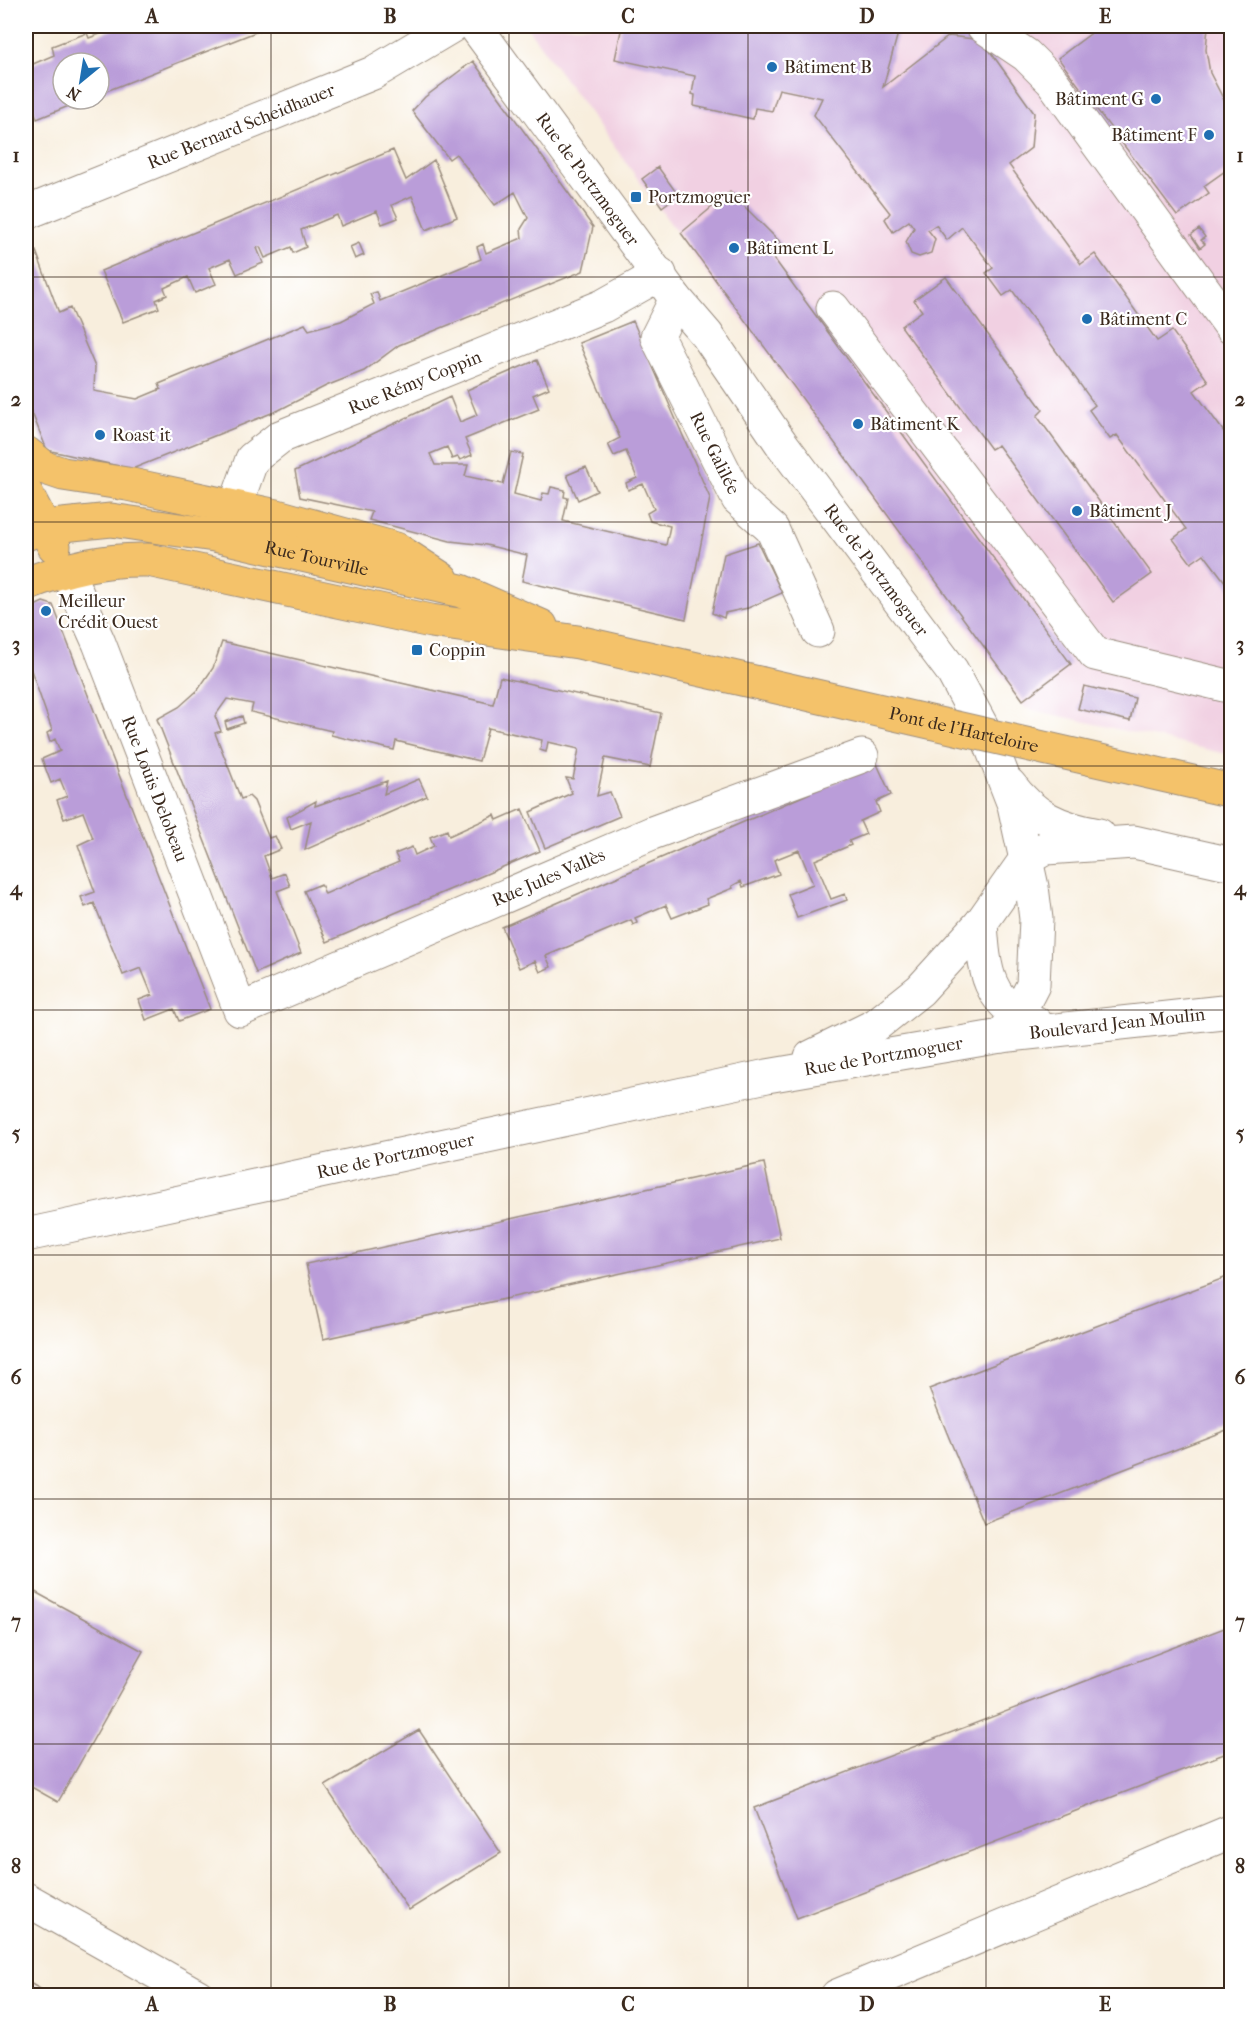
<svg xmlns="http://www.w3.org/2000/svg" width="1257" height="2021" font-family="'IM FELL French Canon',serif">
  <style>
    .built { fill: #f1d0e2 }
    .building { fill: #ba9dd9 }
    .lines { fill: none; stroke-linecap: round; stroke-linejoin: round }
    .minor-casing { stroke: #9a8c7e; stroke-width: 35 }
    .major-casing { stroke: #9a8c7e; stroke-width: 35 }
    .minor { stroke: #fff; stroke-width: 33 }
    .major { stroke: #f4c26a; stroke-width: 33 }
    .major-bridge-casing { stroke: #9a8c7e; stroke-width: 35; stroke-linecap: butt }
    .major-bridge { stroke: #f4c26a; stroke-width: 33 }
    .grid { fill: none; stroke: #3b2a1e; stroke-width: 1.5; stroke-opacity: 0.55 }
    .poi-dot { fill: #1f6fb2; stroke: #fff; stroke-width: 2 }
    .labels { text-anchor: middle; stroke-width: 4.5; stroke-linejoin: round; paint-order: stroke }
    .poi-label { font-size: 18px; fill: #3b2a1e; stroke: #fff; text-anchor: start }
    .street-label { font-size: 18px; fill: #3b2a1e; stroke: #fff }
    .neatline { fill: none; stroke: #3b2a1e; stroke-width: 2 }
    .grid-label { font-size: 20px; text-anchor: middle; font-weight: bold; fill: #3b2a1e }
  </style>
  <rect width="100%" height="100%" fill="#fff"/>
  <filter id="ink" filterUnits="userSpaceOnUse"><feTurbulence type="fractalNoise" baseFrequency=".0167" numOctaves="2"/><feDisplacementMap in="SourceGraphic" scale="12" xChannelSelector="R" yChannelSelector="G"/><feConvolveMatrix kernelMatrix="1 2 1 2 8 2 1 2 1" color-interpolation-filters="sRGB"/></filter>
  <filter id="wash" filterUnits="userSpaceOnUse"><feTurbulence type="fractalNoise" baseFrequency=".008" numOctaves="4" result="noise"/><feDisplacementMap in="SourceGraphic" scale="24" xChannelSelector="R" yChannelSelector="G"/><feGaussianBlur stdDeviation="1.35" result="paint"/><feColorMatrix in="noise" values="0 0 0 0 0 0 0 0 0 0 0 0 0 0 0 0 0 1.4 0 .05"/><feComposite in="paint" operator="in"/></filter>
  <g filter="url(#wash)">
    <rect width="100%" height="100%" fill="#f8eedd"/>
    <path class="built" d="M526 26H1231V755L1025 708Z"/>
    <g id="blocks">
      <path class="building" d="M122 26H271L99 94V63H63V99H86L37 119 32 104 26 106V67L54 55 52 46 87 33 89 38Z
        M622 26H900L883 87 949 36 982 40 1034 113 1031 148 1009 165 1081 264 1095 254 1157 341 1172 331 1208 381 1194 391 1232 443V591L1204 554 1191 563 1173 539 1186 529 1117 435 1110 439 1089 410 1095 405 1012 290 1003 296 986 273 993 268 962 227 947 240 936 225 928 230 935 239 931 253 919 257 911 254 906 242 914 228 909 221 893 232 885 219 890 213 814 115 822 98 779 89 772 111 755 108 753 119 694 106 695 95 692 94 695 76 615 59Z
        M1101 26H1208L1206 50 1210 73 1226 104 1232 100V166L1204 186 1209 193 1177 216 1058 58Z
        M473 61 593 227 583 271 399 345 364 371 326 386 279 410 132 469 47 450 26 398V256L36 251 59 313 70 308 95 367 94 391 137 399 161 389 159 384 305 324 309 330 341 321 374 304 370 294 377 292 380 301 481 259 477 247 483 244 486 253 522 238 521 229 528 218 515 192 495 205 456 154 449 159 412 111 425 97Z
        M393 150 406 180 434 160 457 217 426 230 412 196 392 205 398 218 382 224 377 211 341 226 337 215 301 230 306 247 293 253 291 247 265 258 260 247 257 248 263 263 237 274 230 259 209 268 216 284 195 293 188 277 164 288 167 295 156 300 159 308 123 322 101 271Z
        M658 167 678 195 662 207 642 179Z
        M730 192 781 243 770 253 1071 664 1023 700 681 233Z
        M1199 229 1205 237 1201 240 1205 244 1200 248 1191 235Z
        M359 243 364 255 355 259 350 247Z
        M946 277 1043 410 1037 416 1152 574 1113 602 998 445 991 449 901 326 922 311 914 300Z
        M633 321 710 498 686 619 522 581 527 555 486 545 450 541 369 520 372 512 300 497 295 471 450 397 460 422 477 415 467 390 537 360 549 388 533 395 539 409 465 439 472 455 460 460 458 457 452 459 447 447 430 454 435 465H468L465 476 503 484 511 452 523 454 514 494 541 501 543 493 549 494 551 487 565 490 564 497 568 498 563 521 666 545 670 526 650 521 647 513 654 509 643 484 628 490 626 483 637 478 626 451 614 456 608 444 620 438 579 343Z
        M586 467 597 491 578 500 567 475Z
        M758 543 782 593 748 608 725 613 724 618 712 613 724 554Z
        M43 602 53 605 210 1009 179 1021 174 1009 146 1020 139 1000 152 995 141 968 123 975 94 903 85 907 81 897 95 892 78 845 93 838 83 812 64 819 57 800 67 796 60 779 51 783 42 759 60 751 55 739 50 742 47 733 52 730 31 670 26 673V610Z
        M222 642 493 704 500 677 661 713 650 767 605 758 597 796 610 792 620 816 545 848 530 812 572 793 566 778 573 779 579 749 548 742 546 752 540 750 542 740 488 728 479 761 396 741 394 750 331 735 332 731 251 712 253 704 227 699 215 716 221 731 215 733 241 799 249 796 254 801 269 838 275 836 281 849 264 856 272 878 285 873 290 886 277 891 301 953 256 973 157 719 179 707 198 690 213 668Z
        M1084 686 1135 698 1130 721 1078 709Z
        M242 716 244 723 227 729 225 722Z
        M877 764 891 795 876 802 880 812 860 821 866 834 849 841 851 845 815 860 831 899 845 894 847 900 797 918 788 894 813 884 799 850 774 860 779 874 743 887 741 881 732 886 733 888 706 899 708 904 672 918 666 905 635 918 637 923 633 925 631 920 546 956 551 967 540 972 535 961 519 968 502 927Z
        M419 779 427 796 305 850 311 821 291 829 287 817 316 801 315 806 387 781 384 794Z
        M522 809 540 851 327 942 304 891 321 884 325 894 399 862 395 854 412 847 415 855 434 846 430 837 447 830 449 836 495 815 497 820Z
        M764 1163 780 1238 323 1339 306 1264Z
        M1232 1275V1428L984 1523 929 1389Z
        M26 1587 143 1651 58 1802 26 1784Z
        M1232 1625V1751L797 1918 754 1808Z
        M419 1730 501 1853 409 1910 325 1786Z
        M26 1981 51 1995H26Z"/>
    </g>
  </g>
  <g filter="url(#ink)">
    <use href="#blocks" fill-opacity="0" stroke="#9a8c7e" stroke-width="1.5"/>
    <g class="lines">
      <g class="minor-casing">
        <g id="minor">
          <path id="s1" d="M475 26 676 299 707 335 781 443 952 671 988 738 1014 805 1032 887 1036 919 1033 985 1017 1016 1001 1036"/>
          <path d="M983 26 1026 55 1052 81 1232 328"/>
          <path id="s2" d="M26 213 373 73 452 26"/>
          <path id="s3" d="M676 299 657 337 738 499 772 529 818 631"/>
          <path d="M833 308 1095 654 1232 687"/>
          <path id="s4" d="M219 530 235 507 252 459 280 437 603 306 660 274"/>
          <path id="s5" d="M66 569 99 643 240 1010 652 833 862 756"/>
          <path d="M1009 784C1034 817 1059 828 1099 835"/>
          <path d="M981 923C984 970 987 1005 1036 1023"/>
          <path d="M811 1057 876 1025 920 990 981 923 1026 859 1046 848 1134 842 1232 864"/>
          <path id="s6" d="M26 1235 767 1076 1001 1036 1232 1011"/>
          <path d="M26 1899 198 1996"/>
          <path d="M837 1996 1232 1831"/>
        </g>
      </g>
      <g class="major-casing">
        <g id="major">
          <path d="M26 453 45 468 63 474 127 484 277 516 396 549 442 579"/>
          <path d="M26 493 54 546"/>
          <path id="s7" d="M26 534 43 527 111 520 214 535 461 591 541 626"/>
          <path d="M26 584C66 568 104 559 148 560L431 621 578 642 759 683"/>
        </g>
      </g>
      <use href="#minor" class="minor"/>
      <use href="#major" class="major"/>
      <g class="major-bridge-casing">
        <g id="major-bridge">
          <path id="s8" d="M759 683 1232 791"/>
        </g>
      </g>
      <use href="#major-bridge" class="major-bridge"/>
    </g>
  </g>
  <path class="grid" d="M271 26V1996M509 26V1996M748 26V1996M986 26V1996M26 277H1232M26 522H1232M26 766H1232M26 1010H1232M26 1255H1232M26 1499H1232M26 1744H1232"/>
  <g class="poi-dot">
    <circle cx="772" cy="67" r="6"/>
    <circle cx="1156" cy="99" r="6"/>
    <circle cx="1209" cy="135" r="6"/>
    <rect x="630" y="191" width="12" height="12" rx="3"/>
    <circle cx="734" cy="248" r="6"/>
    <circle cx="1087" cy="319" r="6"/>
    <circle cx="858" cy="424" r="6"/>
    <circle cx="100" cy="435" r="6"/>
    <circle cx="1077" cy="511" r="6"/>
    <circle cx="46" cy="611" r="6"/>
    <rect x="411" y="644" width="12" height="12" rx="3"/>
  </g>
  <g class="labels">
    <g class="poi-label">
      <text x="784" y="73">Bâtiment B</text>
      <text x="1144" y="105" text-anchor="end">Bâtiment G</text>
      <text x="1197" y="141" text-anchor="end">Bâtiment F</text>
      <text x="648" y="203">Portzmoguer</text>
      <text x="746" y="254">Bâtiment L</text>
      <text x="1099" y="325">Bâtiment C</text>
      <text x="870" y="430">Bâtiment K</text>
      <text x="112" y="441">Roast it</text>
      <text x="1089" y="517">Bâtiment J</text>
      <text x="58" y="607">Meilleur<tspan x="58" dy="21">Crédit Ouest</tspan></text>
      <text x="429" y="656">Coppin</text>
    </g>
    <g class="street-label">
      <text dy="6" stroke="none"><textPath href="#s2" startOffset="232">Rue Bernard Scheidhauer</textPath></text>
      <text dy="6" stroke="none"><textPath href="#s1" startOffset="190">Rue de Portzmoguer</textPath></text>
      <text dy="6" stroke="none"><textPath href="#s4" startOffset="260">Rue Rémy Coppin</textPath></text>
      <text dy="6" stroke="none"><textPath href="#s3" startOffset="172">Rue Galilée</textPath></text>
      <text dy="6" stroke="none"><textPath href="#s7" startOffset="296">Rue Tourville</textPath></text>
      <text dy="6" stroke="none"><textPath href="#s1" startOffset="676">Rue de Portzmoguer</textPath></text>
      <text dy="6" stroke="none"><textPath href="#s8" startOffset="210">Pont de l'Harteloire</textPath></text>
      <text dy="6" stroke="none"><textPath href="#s5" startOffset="237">Rue Louis Delobeau</textPath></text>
      <text dy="6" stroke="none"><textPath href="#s5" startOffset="810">Rue Jules Vallès</textPath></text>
      <text dy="6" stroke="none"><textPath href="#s6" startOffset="1112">Boulevard Jean Moulin</textPath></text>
      <text dy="6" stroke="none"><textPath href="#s6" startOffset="876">Rue de Portzmoguer</textPath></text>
      <text dy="6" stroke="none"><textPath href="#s6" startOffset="378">Rue de Portzmoguer</textPath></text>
    </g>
  </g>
  <rect width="1257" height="2021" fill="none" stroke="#fff" stroke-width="66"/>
  <g transform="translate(81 81) rotate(210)"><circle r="28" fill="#ffffff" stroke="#b1aaa5" stroke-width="1.5"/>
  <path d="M0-4.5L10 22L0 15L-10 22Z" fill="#1f6fb2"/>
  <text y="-9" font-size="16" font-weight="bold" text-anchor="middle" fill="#3b2a1e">N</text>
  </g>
  <rect x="33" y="33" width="1191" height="1955" class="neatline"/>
  <g class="grid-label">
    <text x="152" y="23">A</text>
    <text x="390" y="23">B</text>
    <text x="628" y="23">C</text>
    <text x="867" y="23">D</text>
    <text x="1105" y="23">E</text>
    <text x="16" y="162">1</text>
    <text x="1240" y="162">1</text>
    <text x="16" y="406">2</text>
    <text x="1240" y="406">2</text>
    <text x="16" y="651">3</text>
    <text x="1240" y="651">3</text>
    <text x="16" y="895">4</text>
    <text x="1240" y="895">4</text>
    <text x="16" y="1140">5</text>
    <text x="1240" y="1140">5</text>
    <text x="16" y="1384">6</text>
    <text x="1240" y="1384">6</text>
    <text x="16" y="1628">7</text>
    <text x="1240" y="1628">7</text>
    <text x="16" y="1873">8</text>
    <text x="1240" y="1873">8</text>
    <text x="152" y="2011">A</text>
    <text x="390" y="2011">B</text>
    <text x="628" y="2011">C</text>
    <text x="867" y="2011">D</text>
    <text x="1105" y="2011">E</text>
  </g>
</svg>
